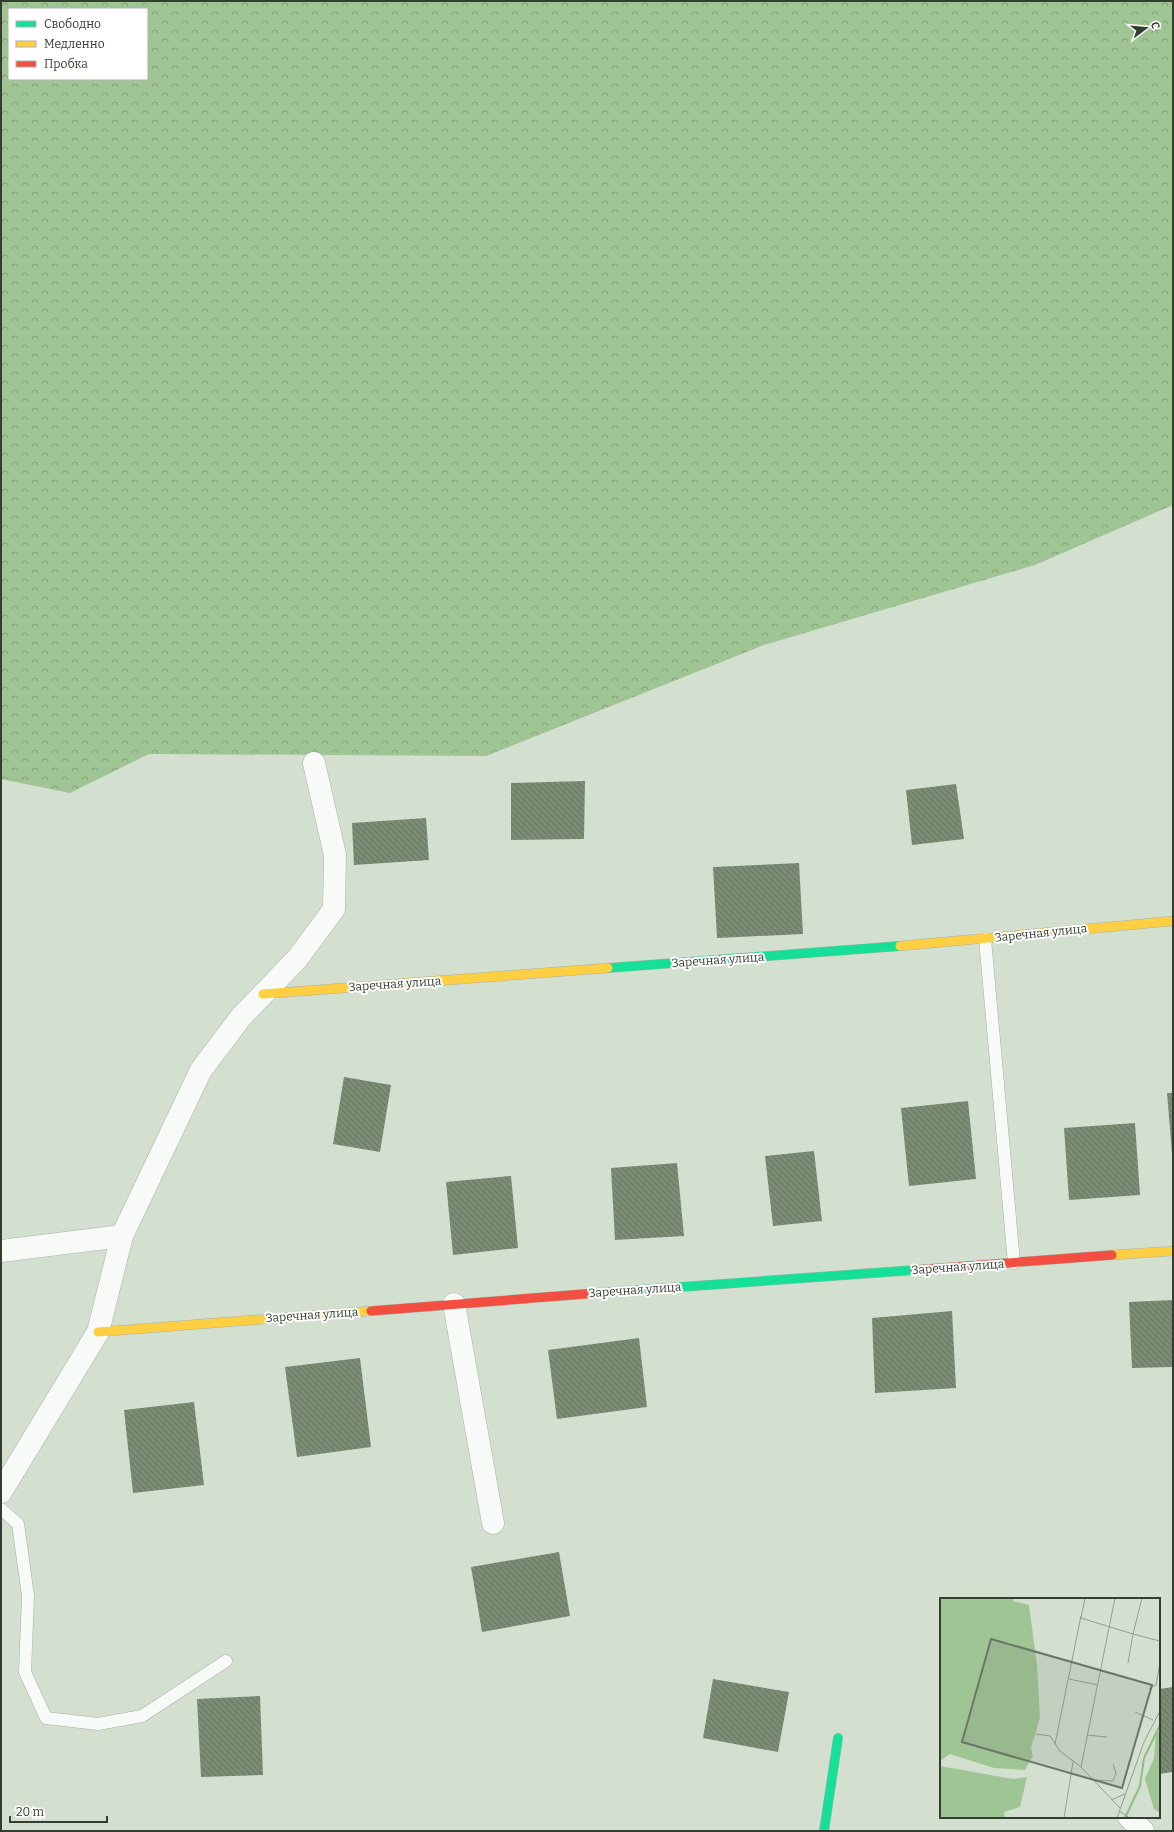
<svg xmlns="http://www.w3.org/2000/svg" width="1174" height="1832" font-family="Bitter,serif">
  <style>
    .forest { fill: url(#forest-crowns); fill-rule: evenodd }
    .building { fill: url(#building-back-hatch) }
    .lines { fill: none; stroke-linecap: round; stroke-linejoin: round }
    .lane-casing { stroke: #a8b2a5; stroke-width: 13 }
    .street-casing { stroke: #a8b2a5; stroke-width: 23 }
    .fast-casing { stroke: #a8b2a5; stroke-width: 10 }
    .slow-casing { stroke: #a8b2a5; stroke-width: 10 }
    .jam-casing { stroke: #a8b2a5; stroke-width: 10 }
    .lane { stroke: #f8faf8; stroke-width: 12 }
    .street { stroke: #f8faf8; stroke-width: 22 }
    .fast { stroke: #16e098; stroke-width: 9 }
    .slow { stroke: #ffcf43; stroke-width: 9 }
    .jam { stroke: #f24e42; stroke-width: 9 }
    .labels { text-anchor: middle; stroke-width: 4; stroke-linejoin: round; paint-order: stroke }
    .street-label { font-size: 12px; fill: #343d31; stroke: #fff }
    .inset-river { fill: none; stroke: #90be83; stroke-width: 2 }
    .inset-road { fill: none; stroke: #939f90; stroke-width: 1 }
    .view { fill: #6c7668; fill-opacity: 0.15; stroke: #6c7668; stroke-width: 2 }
    .inset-edge { fill: none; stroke: #343d31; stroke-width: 2 }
  </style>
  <defs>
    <pattern id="forest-crowns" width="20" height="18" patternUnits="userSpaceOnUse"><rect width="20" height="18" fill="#9fc594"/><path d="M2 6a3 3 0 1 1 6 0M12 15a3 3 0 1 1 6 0" fill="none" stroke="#82a179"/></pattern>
    <pattern id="building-back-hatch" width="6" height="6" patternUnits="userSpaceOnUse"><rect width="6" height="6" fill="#7b8c75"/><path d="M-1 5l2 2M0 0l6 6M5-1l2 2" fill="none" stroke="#667461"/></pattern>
  </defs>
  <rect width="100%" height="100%" fill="#d3e0cf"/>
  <path class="forest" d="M1 1H1173V505L1035 565 764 645 486 756 149 754 70 793 1 779ZM9 9H147V79H9Z"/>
  <path class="building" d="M585 781 584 839 511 840V783Z
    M956 784 964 839 912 845 906 790Z
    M426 818 429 860 354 865 352 823Z
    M799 863 803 934 717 938 713 867Z
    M344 1077 391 1085 380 1152 333 1144Z
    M1167 1093H1173V1154H1172Z
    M968 1101 976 1179 909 1186 901 1108Z
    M1135 1123 1140 1195 1069 1200 1064 1128Z
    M814 1151 822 1221 773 1226 765 1156Z
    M677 1163 684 1236 615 1240 611 1168Z
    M511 1176 518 1248 453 1255 446 1182Z
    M1173 1300V1367L1132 1368 1129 1302Z
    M952 1311 956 1388 875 1393 872 1318Z
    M639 1338 647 1407 557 1419 548 1350Z
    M360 1358 371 1447 297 1457 285 1367Z
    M194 1402 204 1485 133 1493 124 1410Z
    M559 1552 570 1616 482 1632 471 1567Z
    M713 1679 789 1692 778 1752 703 1738Z
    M1173 1687V1772L1159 1774V1689Z
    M260 1696 263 1775 201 1777 197 1699Z"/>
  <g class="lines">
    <g class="lane-casing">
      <path id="lane" d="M985 939 1014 1263
        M1 1509 18 1524 28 1596 25 1672 46 1718 98 1724 142 1716 226 1661"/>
    </g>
    <g class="street-casing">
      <path id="street" d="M1 1251 122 1236
        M454 1304 493 1523
        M1 1492 98 1332 122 1236 201 1070 241 1017 297 959 334 909 335 855 314 763
        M1129 1817 1143 1831"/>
    </g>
    <g class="fast-casing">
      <path id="fast" d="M608 968 900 946
        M597 1293 915 1270
        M824 1831 838 1738"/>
    </g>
    <g class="slow-casing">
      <path id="slow" d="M900 946 1173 921
        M263 994 608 968
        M1112 1255 1173 1251
        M98 1332 371 1311"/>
    </g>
    <g class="jam-casing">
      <path id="jam" d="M915 1270 1112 1255
        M371 1311 597 1293"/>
    </g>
    <use href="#lane" class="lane"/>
    <use href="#street" class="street"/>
    <use href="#fast" class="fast"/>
    <use href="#slow" class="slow"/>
    <use href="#jam" class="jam"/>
  </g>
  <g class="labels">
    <g class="street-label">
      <text transform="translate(1041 933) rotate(-6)" y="4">Заречная улица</text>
      <text transform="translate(718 960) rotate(-4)" y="4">Заречная улица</text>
      <text transform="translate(395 984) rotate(-4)" y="4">Заречная улица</text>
      <text transform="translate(958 1267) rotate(-4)" y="4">Заречная улица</text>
      <text transform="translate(635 1290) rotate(-4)" y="4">Заречная улица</text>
      <text transform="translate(312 1315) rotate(-4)" y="4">Заречная улица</text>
    </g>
  </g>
  <g transform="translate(940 1598)">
    <rect width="220" height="220" fill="#d3e0cf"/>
    <path d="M0 0H74L73 3 89 7 97 67 100 120 91 150 93 158 85 172 54 170 10 156 0 163ZM220 132V215L214 211 205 181 214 160 216 136ZM0 168 73 181 87 179 80 209 64 214 65 220H0Z" fill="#9fc594"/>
    <path class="inset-river" d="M185 220 200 188 204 160 220 127"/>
    <path class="inset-road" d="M145 0 141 20 193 36 202 0M188 65 193 36 220 43M129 81 158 87M209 91 216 87 220 65M195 114 213 122M96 136 110 138 120 153 141 169 180 210M147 137 167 139M115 146 141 18M141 169 175 0M153 182 173 183 176 175 173 166M171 202 185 196M179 213 190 220M124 220 133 164M177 220 204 144 220 113"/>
    <path class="view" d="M51 41 212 87 182 190 22 144Z"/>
    <rect width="220" height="220" class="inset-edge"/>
  </g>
  <rect width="1174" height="1832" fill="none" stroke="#343d31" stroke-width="4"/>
  <rect x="8" y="8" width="140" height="72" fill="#ffffff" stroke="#aeb1ad"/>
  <rect x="16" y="21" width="20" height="6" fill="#16e098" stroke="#aeb1ad"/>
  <text x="44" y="28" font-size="12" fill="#343d31">Свободно</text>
  <rect x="16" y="41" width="20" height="6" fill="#ffcf43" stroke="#aeb1ad"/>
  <text x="44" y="48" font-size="12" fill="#343d31">Медленно</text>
  <rect x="16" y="61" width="20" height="6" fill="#f24e42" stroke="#aeb1ad"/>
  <text x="44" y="68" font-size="12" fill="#343d31">Пробка</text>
  <g transform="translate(1146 28) rotate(74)" stroke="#ffffff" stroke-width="3" paint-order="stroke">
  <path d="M0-3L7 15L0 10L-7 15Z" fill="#343d31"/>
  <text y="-6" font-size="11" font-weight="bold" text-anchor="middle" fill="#343d31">С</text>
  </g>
  <path d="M10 1816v6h97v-6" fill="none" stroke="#343d31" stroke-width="2"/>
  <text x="16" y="1816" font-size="12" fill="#343d31" stroke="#ffffff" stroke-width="3" paint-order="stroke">20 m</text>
</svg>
